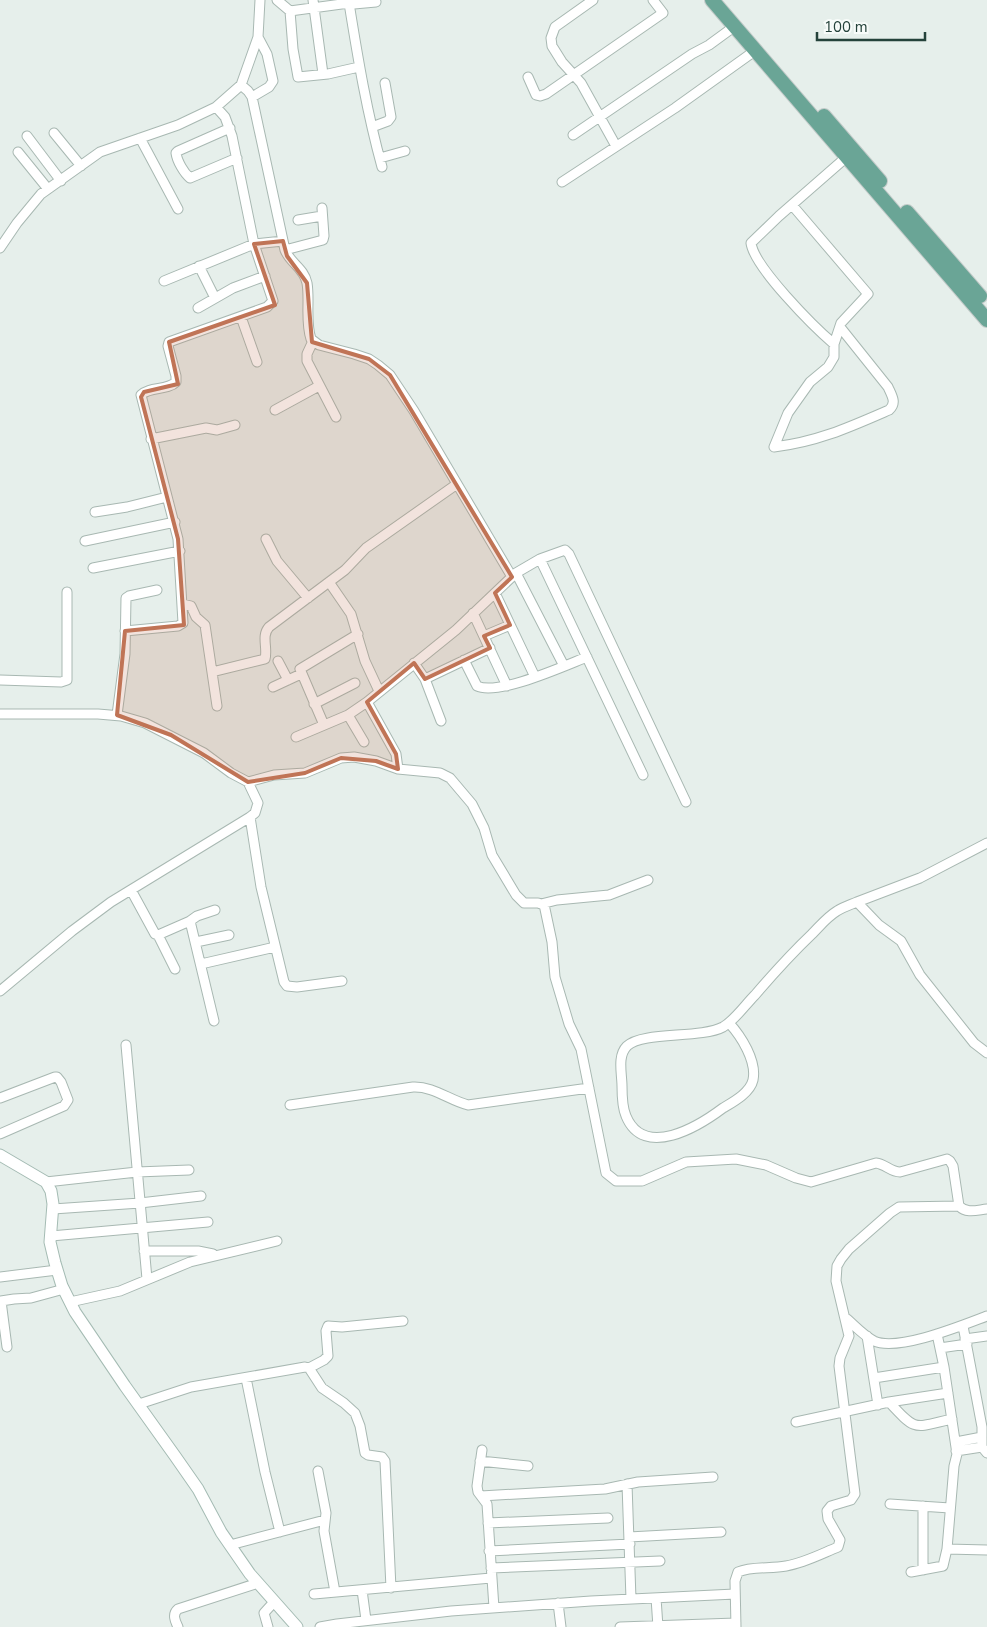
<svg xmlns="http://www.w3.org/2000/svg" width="987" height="1627" font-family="'Nunito Sans',sans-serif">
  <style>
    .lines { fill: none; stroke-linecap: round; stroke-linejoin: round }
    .street-casing { stroke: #a8b8b2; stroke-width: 11 }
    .secondary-casing { stroke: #a4bbb3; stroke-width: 13 }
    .primary-casing { stroke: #c2cac8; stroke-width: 16 }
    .street { stroke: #fff; stroke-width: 9 }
    .secondary { stroke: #fff; stroke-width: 11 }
    .primary { stroke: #6aa596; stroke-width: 14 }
    .marked { fill: #c07456; fill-opacity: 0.2; stroke: #c07456; stroke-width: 4; stroke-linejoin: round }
  </style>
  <rect width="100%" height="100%" fill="#e6efeb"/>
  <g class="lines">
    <g class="street-casing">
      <path id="street" d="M277 0 290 11 349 3 354 4 376 2
        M313 0 323 74
        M593 0 555 27 551 38 552 46 562 62 581 83 616 146
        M349 3C358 59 367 113 382 167
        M290 11 293 49 298 77 328 74 359 67
        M528 77 536 95 540 96 546 94 663 13 653 0
        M241 85 248 91 252 97 285 250C290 263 304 268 307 283 310 301 305 321 311 339L319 345 354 354 369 359 378 365 390 375 414 411 512 577
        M252 97 269 87 273 81 267 54 258 37
        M372 127 388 121 391 117 385 83
        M230 128 178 151 176 153C177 161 184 173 190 178L237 158
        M54 133 81 166
        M573 135 692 54 709 45 735 26
        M27 136 61 181
        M140 138 178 209
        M18 152 48 189
        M380 158 405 151
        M562 182 675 108 756 50
        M792 205 868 294 841 323 834 344C814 327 754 267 751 243L779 216 850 154
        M298 220 322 216
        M0 248 17 223 41 194 100 152 178 125 216 107 241 85 258 37 260 0
        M285 250 323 240 324 236 322 208
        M199 266 215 298
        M164 281 254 244 283 241
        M198 308 233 288 265 276
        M241 317 257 362
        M313 341 307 354V361L336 417
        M834 344V357L828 367 810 382 788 413 774 447C817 442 850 427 889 410 897 403 892 396 888 387L840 327
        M275 410 319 386
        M151 439 206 428 217 430 235 425
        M95 512 127 507 167 497
        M266 539 277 561 308 598
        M85 541 175 522
        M540 559 643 775
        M93 568 180 551
        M516 573 564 666
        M329 582 351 614 365 661 379 691
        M495 593 535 677
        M182 604 191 606 196 617 205 625 217 706
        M473 613 507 686
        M125 631 178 626 183 623 178 539 141 395C150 386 167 391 176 382V376L168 346 169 342 267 307 273 301 254 244 232 136 225 117 216 107
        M484 636 510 625
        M464 660 477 686C498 696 564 666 587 657
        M278 661 288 680
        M414 663 425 679 441 721
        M212 672 265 659C268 648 261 636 269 627L345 570 366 548 457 484
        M425 679 490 648
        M0 680 61 682 67 680V592
        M273 687 301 674
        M314 704 355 683
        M0 714H98L121 716 145 723 204 753 231 773 248 782 274 775 305 773 341 758 354 757 376 761 398 769 440 773 450 778 472 804 484 828 492 855 516 895 524 903H538L544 905 545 909 552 942 555 977 569 1024 581 1049 606 1173 616 1181H642L686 1162 736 1159 766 1165 796 1178 811 1182 876 1163C885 1164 891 1172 900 1172L947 1159 950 1161 953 1166 959 1206C967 1214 977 1210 987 1209
        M117 715 125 654 126 598 129 596 157 590
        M348 715 364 742
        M324 725 300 669 358 634
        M296 737 348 715 367 702
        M398 769 396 754 367 702 456 630 516 573 540 559 565 550 569 554 686 802
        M250 817 261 887 284 982 287 986 297 987 342 981
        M131 890 155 934 158 935 190 921 214 1021
        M857 902 920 878 987 843
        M541 904 557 900 609 895 648 880
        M190 921 197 916 215 910
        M158 935 175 969
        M196 942 229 935
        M201 964 275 947
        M0 991 72 931 111 902 250 817 255 813 258 803 248 782
        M729 1023C741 1036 757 1061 753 1080 750 1093 733 1102 723 1108 699 1126 644 1160 626 1116 622 1107 622 1096 622 1086 622 1074 617 1056 627 1046 643 1031 700 1039 723 1027 735 1020 745 1005 755 995 773 974 792 953 812 934 820 926 827 917 837 911 843 907 850 905 857 902L879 925 901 941 920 975 974 1043 987 1053
        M126 1045 147 1279
        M0 1098 55 1077H57L61 1082 68 1100 64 1106 0 1134
        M290 1105 413 1087C433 1086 449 1100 468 1105L589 1088
        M46 1182 137 1172 189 1170
        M53 1209 140 1203 201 1196
        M51 1236 208 1222
        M144 1251H198L213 1254
        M0 1277 57 1270
        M70 1302 120 1291 190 1262 277 1241
        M847 1319C855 1326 864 1336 874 1341 898 1352 963 1325 987 1316
        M963 1326 982 1427V1447L987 1453
        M867 1336 878 1405
        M965 1339 987 1336
        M7 1347 1 1301 14 1299 31 1298 64 1289
        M940 1348 967 1344
        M309 1368 324 1360 328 1356 326 1331 328 1326 342 1327 403 1321
        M246 1378 265 1472 280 1532
        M874 1378 944 1367
        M889 1402C917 1432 913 1428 952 1419
        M139 1404 191 1387 305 1367 309 1368 322 1388 344 1403 355 1413 360 1426 365 1453 368 1455 382 1457 385 1461 391 1588
        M796 1422 889 1402 948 1393
        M956 1442 982 1437
        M482 1450 477 1486 478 1492 487 1504 494 1608
        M956 1451 982 1447
        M480 1461 528 1466
        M318 1471 326 1513 324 1531 335 1592
        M627 1484 631 1599
        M481 1496 605 1489 638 1482 713 1477
        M890 1504 950 1508
        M488 1523 608 1518
        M629 1537 721 1532
        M230 1545 325 1520
        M947 1549 987 1550
        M489 1551 630 1544
        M491 1568 660 1561
        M923 1570V1506
        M911 1572 943 1566 947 1549 954 1466 957 1454 944 1367 937 1334
        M362 1590 366 1620
        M314 1594 491 1578
        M656 1598 658 1627
        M558 1603 561 1627
        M178 1627C175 1621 172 1614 178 1609L258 1583
        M268 1627 264 1613 274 1602
        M320 1627 337 1624 451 1611 591 1601 735 1594
        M620 1627 736 1623
        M736 1627 735 1581 738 1572C752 1566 771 1569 786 1566 804 1563 821 1554 838 1547L840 1540 828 1519 827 1511 831 1506 851 1500 855 1494 839 1366 840 1358 849 1336 836 1281 837 1266 841 1259 849 1249 890 1213 899 1207 959 1206"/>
    </g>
    <g class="secondary-casing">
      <path id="secondary" d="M0 1155 46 1182 51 1191 53 1204 50 1242 55 1263 62 1286 75 1312 125 1386 175 1456 198 1489 221 1532 250 1574 297 1627"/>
    </g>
    <g class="primary-casing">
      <path id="primary" d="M712 0 987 320
        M824 116 880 181
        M907 212 980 296"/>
    </g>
    <use href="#street" class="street"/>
    <use href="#secondary" class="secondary"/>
    <use href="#primary" class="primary"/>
  </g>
  <path class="marked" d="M283 241 287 256 307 283 312 342 369 359 390 375 512 577 495 593 510 625 484 636 490 648 425 679 414 663 367 702 396 754 398 769 376 761 341 758 305 773 248 782 171 735 117 715 125 631 184 625 178 539 141 397 144 392 178 384 169 342 275 305 254 244Z"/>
  <path d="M817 32v8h108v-8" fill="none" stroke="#24423a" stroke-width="2.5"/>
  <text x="824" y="32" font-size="15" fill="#24423a" stroke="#f7fbf9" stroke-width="4" paint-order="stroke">100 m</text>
</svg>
